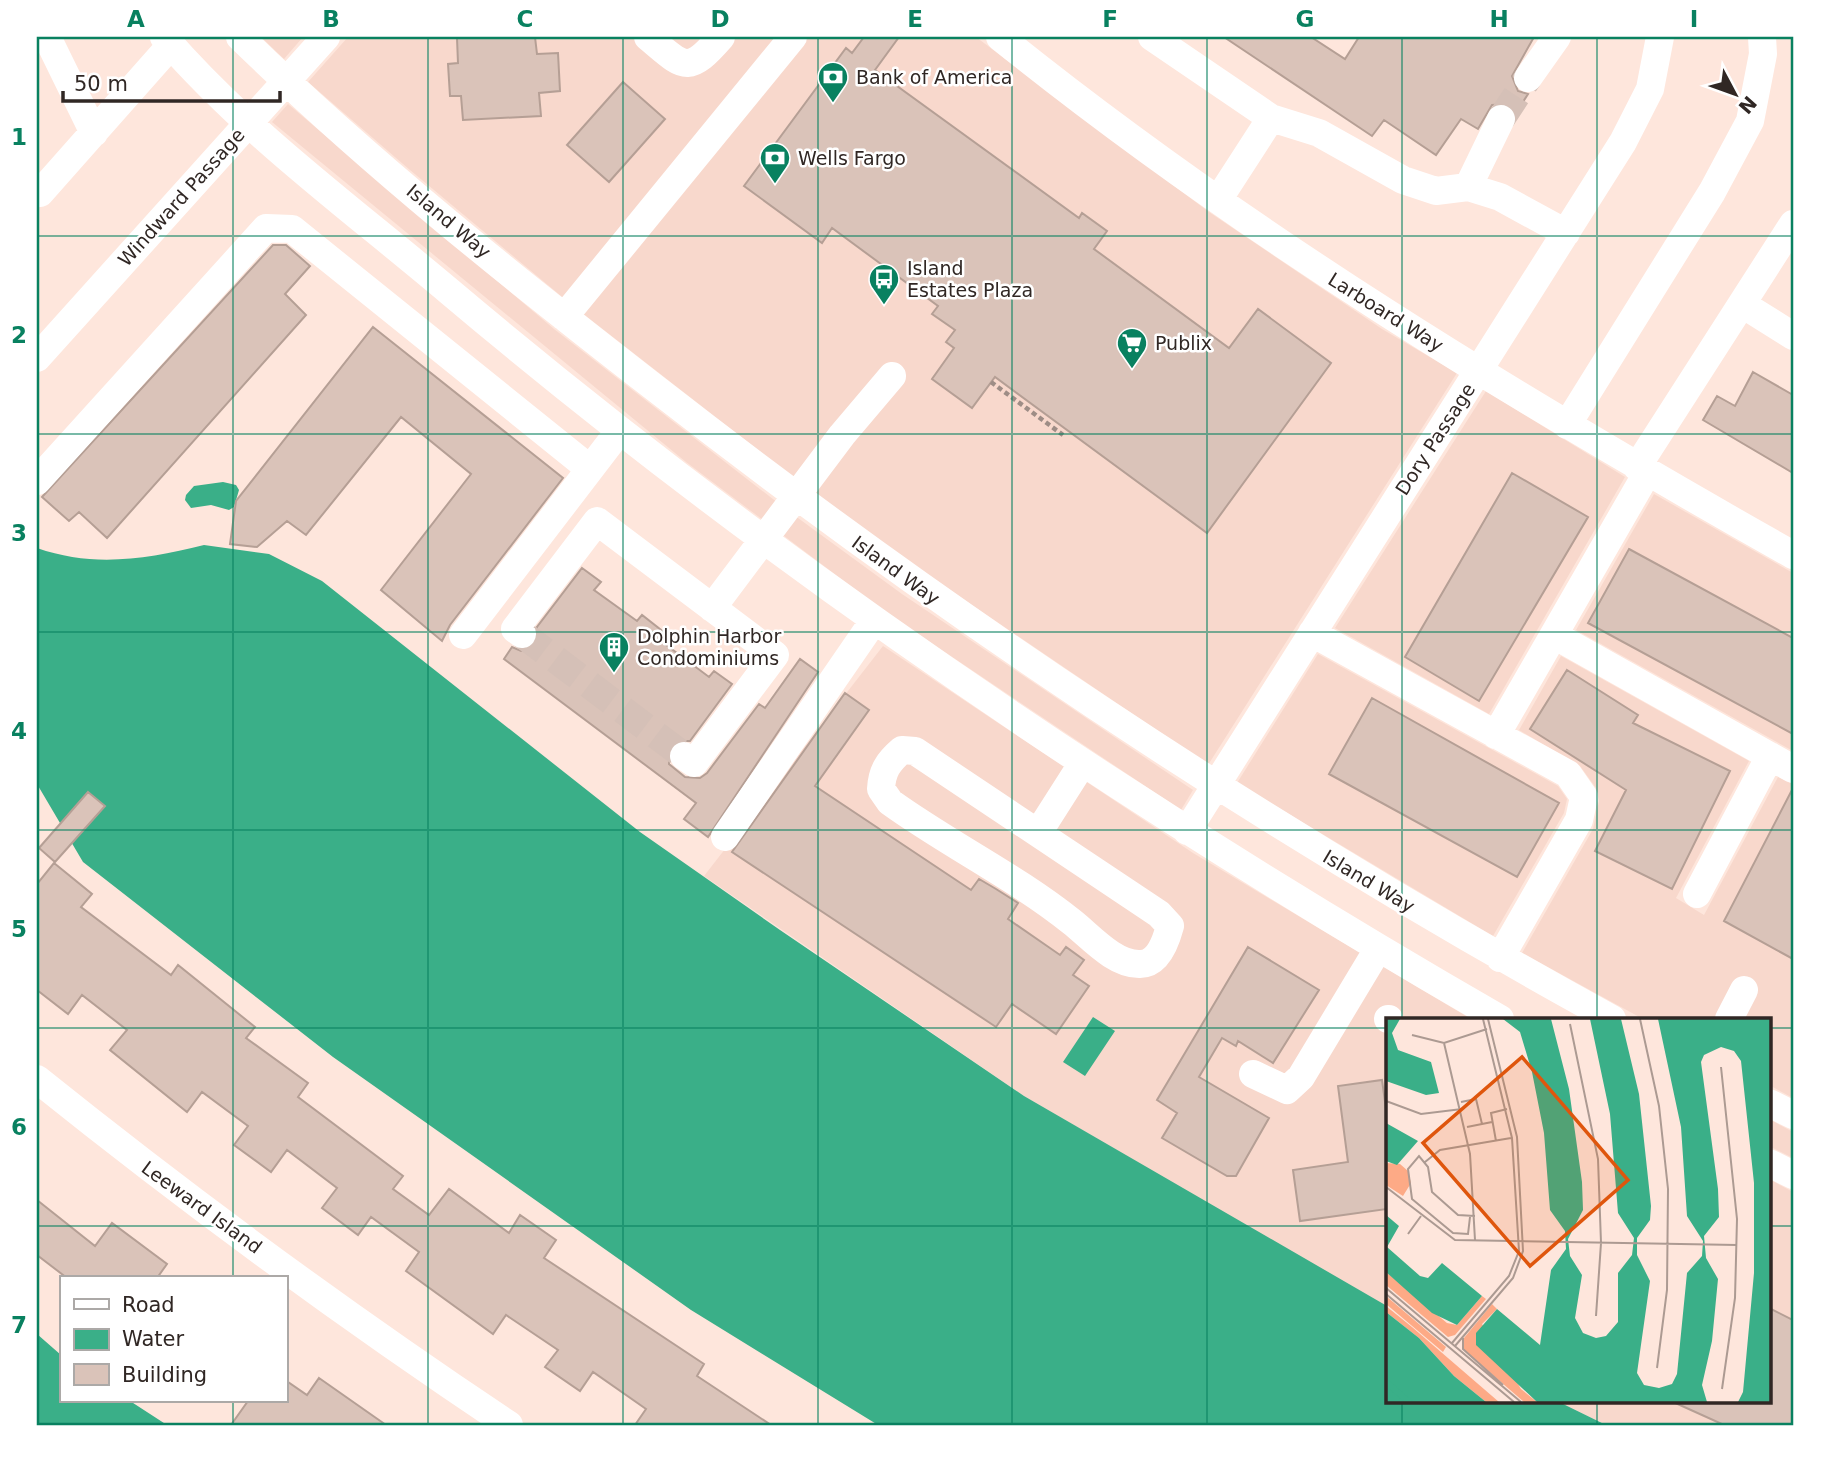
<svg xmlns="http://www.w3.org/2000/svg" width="1830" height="1462" font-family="'DejaVu Sans',sans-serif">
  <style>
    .built { fill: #f8d8cc }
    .water { fill: #3aaf88 }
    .building { fill: #dac3b9; stroke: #b59f95; stroke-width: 2 }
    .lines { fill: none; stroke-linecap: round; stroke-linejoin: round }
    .minor-tunnel { stroke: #d5c0b7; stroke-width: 28; stroke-dasharray: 28 14; stroke-linecap: butt }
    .path { stroke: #9e8d86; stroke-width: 4.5; stroke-dasharray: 5 3.5; stroke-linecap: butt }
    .minor { stroke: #fff; stroke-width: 28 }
    .grid { fill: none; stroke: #098160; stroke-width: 2; stroke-opacity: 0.55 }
    .labels { text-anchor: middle; stroke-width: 5; stroke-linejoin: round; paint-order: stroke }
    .poi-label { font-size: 19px; fill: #302724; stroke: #fff; text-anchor: start }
    .street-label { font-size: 19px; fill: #302724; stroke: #fff }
    .inset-river { fill: none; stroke: #3aaf88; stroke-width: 3.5 }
    .inset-road { fill: none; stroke: #ac9a92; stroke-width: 2 }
    .view { fill: #df560d; fill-opacity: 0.15; stroke: #df560d; stroke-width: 3.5 }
    .inset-edge { fill: none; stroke: #302724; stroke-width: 3.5 }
    .neatline { fill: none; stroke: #098160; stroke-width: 2.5 }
    .grid-label { font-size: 23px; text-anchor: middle; font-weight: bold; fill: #098160 }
  </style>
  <rect width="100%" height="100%" fill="#fee6dc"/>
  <path class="built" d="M261 37H303L284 59Z
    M348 37H976L1209 212 1382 329 1457 373 1208 765 919 569 804 486 573 306 410 170 308 82Z
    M288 104 554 329 787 510 902 594 1193 790 1181 810 885 612 686 462 272 122Z
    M1486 391 1625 477 1489 714 1335 628Z
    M1654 494 1793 573V751L1576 630Z
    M883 646 1193 853 1471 1019H1387V1308L1024 1096 704 876Z
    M1318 654 1558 786 1567 799 1564 813 1493 936 1237 783Z
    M1561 656 1749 761 1676 898 1704 915 1778 777 1793 784V1098L1769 1085V1019H1643L1522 953 1593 829 1599 801 1596 788 1580 766 1519 730Z
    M1769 1119 1793 1132V1158L1769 1146Z
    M1769 1179 1793 1192V1425H1606L1557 1401H1769Z"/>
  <path class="water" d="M223 482 236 485 239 490 234 507 229 510 211 505 191 508 185 500 186 495 194 486Z
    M204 545 269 554 322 581 640 832 780 930 1024 1096 1387 1306V1401H1557L1606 1425H878L691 1310 333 1057 83 862 37 784V548C94 568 147 559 204 545Z
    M1093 1017 1115 1031 1085 1076 1063 1062Z
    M37 1334 61 1355V1401H130L167 1425H37Z"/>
  <path class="building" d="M535 37 537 54 558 53 560 91 539 93 541 116 463 120 461 96H450L448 64 458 63 457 38Z
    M864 37H899L875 70 1079 218 1082 213 1107 231 1094 249 1229 348 1258 309 1331 363 1207 533 995 377 972 408 932 379 954 348 946 342 955 330 932 314 938 306 832 228 822 243 744 186 846 48 852 53Z
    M1224 37H1311L1345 59 1359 37H1534L1512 76 1518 91 1528 94 1516 113 1508 104 1492 105 1478 129 1461 119 1436 155 1384 120 1372 136Z
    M623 82 665 119 609 182 567 145Z
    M273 245H286L310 266 285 294 306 315 107 538 79 512 69 521 42 497Z
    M373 327 563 478 450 625 442 641 381 590 471 474 401 417 306 535 287 521 257 547 230 544 236 501Z
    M1753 372 1793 395V473L1703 420 1717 396 1735 406Z
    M1512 473 1588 517 1479 701 1405 657Z
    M1629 549 1793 638V734L1588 623Z
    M582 568 601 582 594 590 637 621 642 615 670 637 665 644 709 677 714 671 732 684 690 741H678L670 747 669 764 685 777 700 778 707 773 759 704 765 708 800 659 818 672 708 837 684 819 696 803 504 659 512 647 521 651 535 644 537 627Z
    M1567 670 1638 715 1633 723 1730 771 1672 889 1595 851 1626 790 1530 729Z
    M845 693 869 710 815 786 971 890 979 879 996 889 1018 903 1008 919 1060 955 1066 947 1084 960 1073 975 1089 986 1056 1034 1012 1004 996 1027 732 852Z
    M1372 698 1559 803 1517 877 1329 774Z
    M1793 788V959L1724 921Z
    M88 792 105 806 55 862 39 848Z
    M54 863 92 894 81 907 171 975 178 965 255 1027 246 1038 308 1083 298 1097 403 1176 393 1189 429 1215 449 1189 509 1233 520 1215 556 1240 544 1258 704 1364 697 1376 771 1425H635L646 1409 593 1372 580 1391 545 1367 558 1350 506 1315 493 1334 406 1271 419 1252 371 1217 358 1235 322 1208 337 1188 287 1150 271 1172 234 1145 248 1126 202 1092 187 1112 110 1050 127 1030 82 995 68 1014 37 990V884Z
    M1248 947 1319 990 1273 1063 1238 1041 1236 1046 1222 1038 1199 1077 1269 1118 1236 1176H1227L1162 1138 1177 1113 1157 1100Z
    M1382 1080 1387 1116V1209L1300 1221 1293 1170 1348 1162 1338 1086Z
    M37 1200 95 1246 112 1223 167 1264 157 1278H67L37 1255Z
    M1769 1308 1793 1320V1425H1724L1671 1401H1769Z
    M319 1378 386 1425H231L248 1401H285V1380L307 1395Z"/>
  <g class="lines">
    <path class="minor-tunnel" d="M1501 119 1528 78
      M522 634 684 756"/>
    <path class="path" d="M991 382 1063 435"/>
    <path class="minor" d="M47 37 94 133
      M164 37C247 133 353 210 450 292 777 568 1130 806 1500 1019
      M240 37C369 163 512 277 655 388 960 626 1273 833 1612 1019
      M648 37C684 67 687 76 721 37
      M1000 37C1246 235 1518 400 1793 555
      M1152 37 1271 118 1218 200
      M1528 78 1557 37
      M1271 118 1319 133 1403 180 1436 191 1468 187
      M1501 119 1468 187 1500 197 1566 233
      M40 193 171 45
      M1742 304 1793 336
      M564 317 793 37
      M37 358 326 37
      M1567 425 1712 192 1750 121 1763 54 1762 37
      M1637 467 1793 224
      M37 481 266 228 292 229 590 469
      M712 608 842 435 892 376
      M1312 633 1568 774 1584 797 1579 820 1500 958
      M522 634 515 629 597 521 775 655 694 763 684 756
      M463 635 620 430
      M1554 635 1793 769
      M1496 735 1647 473
      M902 750 915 751 1159 914 1170 926C1166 941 1158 965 1139 964 1114 964 1091 937 1072 922 1016 877 948 844 890 802L881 789C882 771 888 762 902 750Z
      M1187 831 1623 142 1650 89 1660 37
      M1038 833 1082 764
      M725 837 873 622
      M1697 894 1770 756
      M1388 1019H1389
      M1729 1019 1744 990
      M1253 1074 1287 1090 1301 1077 1378 949
      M37 1079C189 1201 347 1317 509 1425
      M1769 1103 1793 1115
      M1769 1163 1793 1175"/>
  </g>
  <path class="grid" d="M233 37V1278M428 37V1425M623 37V1425M818 37V1425M1012 37V1425M1207 37V1425M1402 37V1019M1597 37V1019M37 236H1793M37 434H1793M37 632H1793M37 830H1793M37 1028H1387M1769 1028H1793M37 1226H1387M1769 1226H1793M233 1401V1425M1402 1401V1425M1597 1401V1425"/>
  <defs>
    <g id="bank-pin" transform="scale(1.575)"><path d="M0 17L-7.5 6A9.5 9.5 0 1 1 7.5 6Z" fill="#098160" stroke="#fff"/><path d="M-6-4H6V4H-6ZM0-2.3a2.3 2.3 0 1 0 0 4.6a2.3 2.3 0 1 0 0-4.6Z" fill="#fff"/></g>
    <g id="bus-pin" transform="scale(1.575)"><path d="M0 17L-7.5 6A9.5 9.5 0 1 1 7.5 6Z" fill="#098160" stroke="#fff"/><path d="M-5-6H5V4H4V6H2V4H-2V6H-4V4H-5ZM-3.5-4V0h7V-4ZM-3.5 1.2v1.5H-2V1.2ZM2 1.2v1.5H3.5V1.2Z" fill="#fff"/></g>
    <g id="supermarket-pin" transform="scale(1.575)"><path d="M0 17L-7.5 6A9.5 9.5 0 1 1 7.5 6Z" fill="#098160" stroke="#fff"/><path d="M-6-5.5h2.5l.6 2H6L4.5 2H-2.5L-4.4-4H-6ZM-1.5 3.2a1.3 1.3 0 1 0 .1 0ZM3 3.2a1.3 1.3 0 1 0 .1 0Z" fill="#fff"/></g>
    <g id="building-pin" transform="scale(1.575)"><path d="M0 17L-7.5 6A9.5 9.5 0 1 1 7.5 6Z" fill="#098160" stroke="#fff"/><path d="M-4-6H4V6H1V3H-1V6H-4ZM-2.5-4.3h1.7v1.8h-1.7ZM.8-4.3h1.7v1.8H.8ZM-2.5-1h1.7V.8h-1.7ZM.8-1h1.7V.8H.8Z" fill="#fff"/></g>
  </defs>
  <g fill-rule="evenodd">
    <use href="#bank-pin" x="833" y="77"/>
    <use href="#bank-pin" x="775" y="158"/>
    <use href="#bus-pin" x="884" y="279"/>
    <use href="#supermarket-pin" x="1132" y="343"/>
    <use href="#building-pin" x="614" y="647"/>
  </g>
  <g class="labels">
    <g class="poi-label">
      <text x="856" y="84">Bank of America</text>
      <text x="798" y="165">Wells Fargo</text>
      <text x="907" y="275">Island<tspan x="907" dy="22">Estates Plaza</tspan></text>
      <text x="1155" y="350">Publix</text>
      <text x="637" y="643">Dolphin Harbor<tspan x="637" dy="22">Condominiums</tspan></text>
    </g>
    <g class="street-label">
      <text transform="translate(181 197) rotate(-48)" y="7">Windward Passage</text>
      <text transform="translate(449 221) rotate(40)" y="7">Island Way</text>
      <text transform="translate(1386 312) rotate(32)" y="7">Larboard Way</text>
      <text transform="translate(1435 439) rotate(-57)" y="7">Dory Passage</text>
      <text transform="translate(896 570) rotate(36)" y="7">Island Way</text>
      <text transform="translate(1369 881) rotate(31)" y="7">Island Way</text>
      <text transform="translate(202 1207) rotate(36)" y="7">Leeward Island</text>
    </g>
  </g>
  <g transform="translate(1386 1018)">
    <rect width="385" height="385" fill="#fee6dc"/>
    <path d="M0 145 14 146 22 153 25 165 17 178 0 167ZM0 254 61 305 71 307 96 278 100 281 69 317 62 319 0 267ZM0 278 60 329 57 334 0 286ZM106 286 111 291 96 306 135 371 151 384H138L78 332V320ZM0 288 26 309 113 384H100L68 358 33 320 0 294Z" fill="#fdaa86"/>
    <path d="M0 1H14L6 15 12 32 45 44 53 75 40 77 0 63ZM117 1H165L183 71 196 164 197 192 182 221 184 238 196 257 189 300 197 315 210 320 220 318 232 304V255L246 237 248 220 232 195 224 96 204 1H235L253 76 265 188 264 202 251 220V237L264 263 251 355 258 367 273 370 286 366 291 356 301 255 316 238 317 223 301 198 295 109 272 1H385V384H352L357 374 368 255V165L355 43 348 33 335 29 318 37 315 44 332 171 333 199 318 218 320 240 332 261 326 323 316 367 321 384H151L90 327V315L111 291 154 327 165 252 180 231 179 213 164 192 158 115 146 54 134 14ZM0 105 32 123 11 147 0 143ZM0 197 13 208 1 229 34 258 42 260 56 245 96 278 71 307 46 295 0 254ZM0 294 33 320 68 358 100 384H0Z" fill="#3aaf88"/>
    <path class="inset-river" d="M0 362 25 384M0 366 21 384"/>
    <path class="inset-road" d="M254 1 273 88 282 171 281 272 271 350M184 6 212 141 215 225 210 298M26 17 58 25 101 11M58 25 84 136 89 222M335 49 351 201 349 280 336 371M0 83 35 96 76 91M75 84 90 81 96 106M81 109 106 104M110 123 105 95 121 91M39 144 54 132 125 120M0 169 69 222 351 227M84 199 82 216 67 215 26 181 22 151 33 138 42 149 46 174 72 197 89 198M22 216 35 198M0 270 135 384M0 276 128 384M77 320V331L117 367M66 325 123 258 133 233 126 120 97 1M69 328 127 260 137 233 131 119 102 1"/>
    <path class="view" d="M136 39 242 162 144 248 37 125Z"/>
    <rect width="385" height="385" class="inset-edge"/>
  </g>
  <rect width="1830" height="1462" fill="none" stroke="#ffffff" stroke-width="77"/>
  <rect x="60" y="1276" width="228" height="126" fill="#ffffff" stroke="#aca9a7" stroke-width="2"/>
  <rect x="74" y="1299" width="35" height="10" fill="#ffffff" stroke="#aca9a7" stroke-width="2"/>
  <text x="122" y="1312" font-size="21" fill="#302724">Road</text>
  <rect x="74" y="1329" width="35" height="21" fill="#3aaf88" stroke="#aca9a7" stroke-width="2"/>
  <text x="122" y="1346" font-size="21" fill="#302724">Water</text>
  <rect x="74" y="1364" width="35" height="21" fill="#dac3b9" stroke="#aca9a7" stroke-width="2"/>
  <text x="122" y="1382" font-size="21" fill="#302724">Building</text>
  <g transform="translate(1735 94) rotate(131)" stroke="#ffffff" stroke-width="5" paint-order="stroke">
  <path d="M0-5L12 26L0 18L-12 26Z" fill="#302724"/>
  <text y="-10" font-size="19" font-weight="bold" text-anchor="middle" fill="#302724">N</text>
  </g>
  <path d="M63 91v10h217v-10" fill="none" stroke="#302724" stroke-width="3.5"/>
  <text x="74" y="91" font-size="21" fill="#302724" stroke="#ffffff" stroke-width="5" paint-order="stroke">50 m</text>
  <rect x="38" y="38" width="1754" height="1386" class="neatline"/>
  <g class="grid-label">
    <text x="136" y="27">A</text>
    <text x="331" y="27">B</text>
    <text x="525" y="27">C</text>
    <text x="720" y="27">D</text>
    <text x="915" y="27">E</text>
    <text x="1110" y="27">F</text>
    <text x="1305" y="27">G</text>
    <text x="1499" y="27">H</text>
    <text x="1694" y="27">I</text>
    <text x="19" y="145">1</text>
    <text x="19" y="343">2</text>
    <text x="19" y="541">3</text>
    <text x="19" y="739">4</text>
    <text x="19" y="937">5</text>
    <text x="19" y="1135">6</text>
    <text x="19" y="1333">7</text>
  </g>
</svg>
